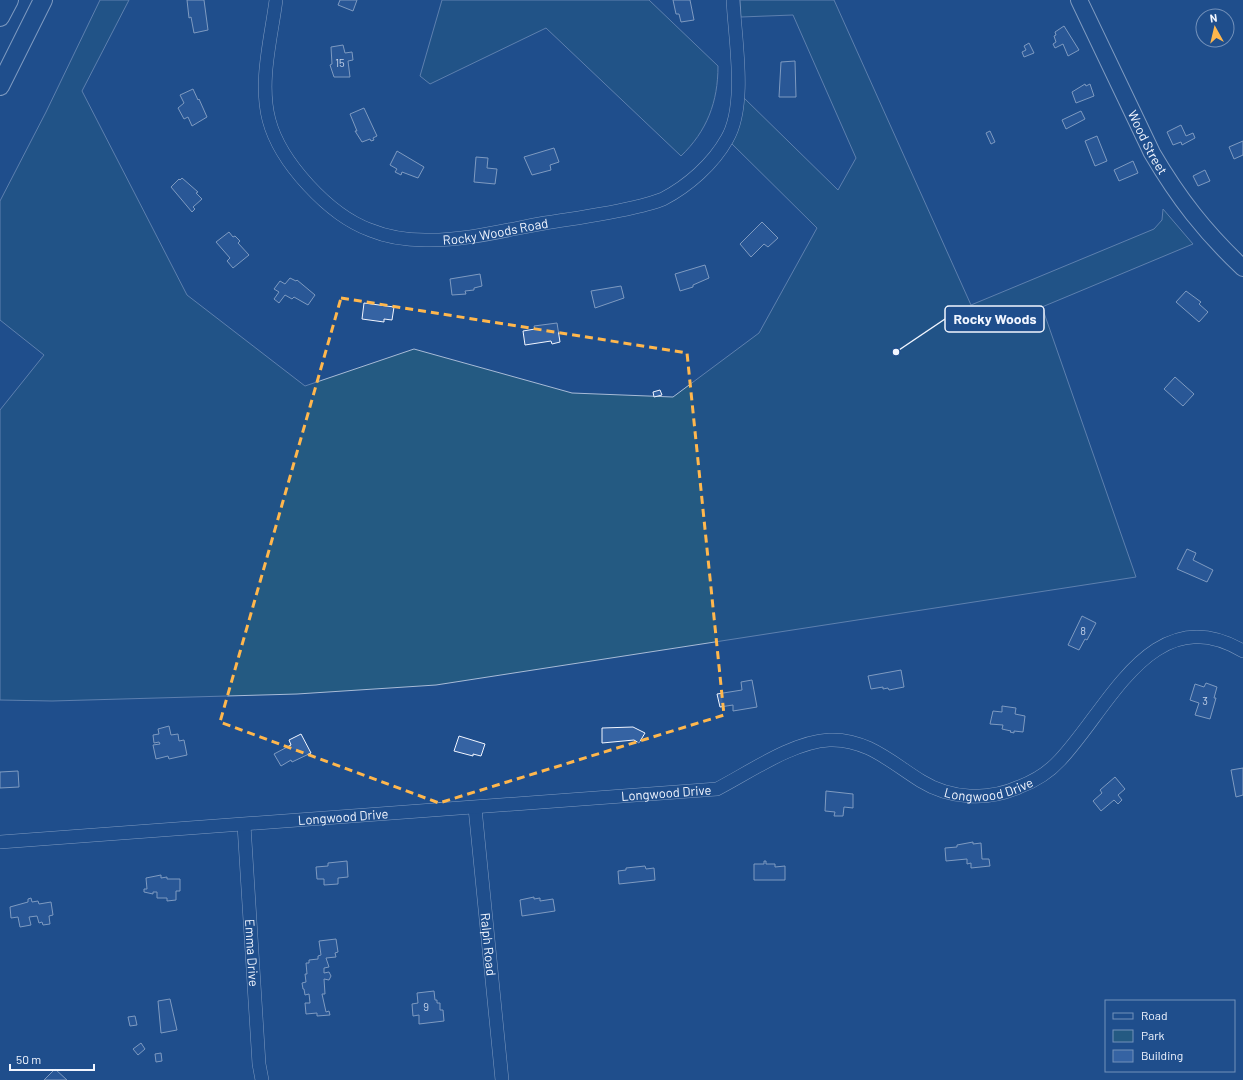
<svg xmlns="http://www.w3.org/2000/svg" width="1243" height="1080" font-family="Barlow,sans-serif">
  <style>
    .green { fill: #245a82; stroke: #a8bbd7 }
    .building { fill: #3563a3; stroke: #f2f6ff }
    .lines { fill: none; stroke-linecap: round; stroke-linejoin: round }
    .minor-casing { stroke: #f2f6ff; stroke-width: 14 }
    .major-casing { stroke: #f2f6ff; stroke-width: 18 }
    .highway-casing { stroke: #f2f6ff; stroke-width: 20 }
    .minor { stroke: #1f4e8c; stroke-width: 13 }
    .major { stroke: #1f4e8c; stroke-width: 16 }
    .highway { stroke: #1f4e8c; stroke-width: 18 }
    .marked { fill: none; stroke: #ffb74d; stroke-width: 3; stroke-dasharray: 8 5; stroke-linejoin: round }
    .labels { text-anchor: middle; stroke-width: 3; stroke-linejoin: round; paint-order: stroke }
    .number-label { font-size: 11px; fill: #c3d1e8 }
    .street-label { font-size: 13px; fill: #f2f6ff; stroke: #1f4e8c }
    .leader { fill: none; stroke: #f2f6ff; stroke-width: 1.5 }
    .callout-dot { fill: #f2f6ff; stroke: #1f4e8c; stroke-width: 1.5 }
    .callout { fill: #1f4e8c; stroke: #f2f6ff; stroke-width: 1.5 }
    .callout-label { font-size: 14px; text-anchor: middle; font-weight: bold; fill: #f2f6ff }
  </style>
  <rect width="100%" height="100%" fill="#1f4e8c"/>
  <path class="green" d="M100 0H129L82 91 187 295 305 386 414 349 572 393 673 397 759 333 817 228 727 139 743 97 838 190 856 158 793 15 741 17 740 0H834L971 305 1154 229 1162 220 1163 209 1193 244 1042 307 1136 577 436 685 297 694 52 701 0 700V410L44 355 0 320V201L46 112Z
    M442 0H649L718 66C718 102 707 131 681 156L546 28 430 84 420 76Z"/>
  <path class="building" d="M187 0H204L208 30 194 33 191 17 189 18Z
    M340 0H357L353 11 338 5Z
    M673 0H690L694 20 681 22 679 14H676Z
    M1064 26 1079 50 1068 56 1063 44 1055 48 1053 44 1056 42 1054 36 1056 35 1055 32Z
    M1029 43 1034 53 1024 57 1022 52 1026 50 1024 46Z
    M343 45 345 53 352 52 353 60 348 61 350 77H334L330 65 332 64 331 47Z
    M795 61 796 97H779L781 62Z
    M1085 84 1086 86 1090 84 1094 96 1076 103 1072 92Z
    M193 89 198 100 199 99 207 117 192 126 188 117 184 119 178 108 184 103 180 95Z
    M364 108 377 136 373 138 374 140 371 141 370 139 362 142 355 131H357L350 114Z
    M1081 111 1085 119 1066 129 1062 120Z
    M1181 125 1186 136 1193 133 1195 138 1182 145 1181 142 1173 145 1167 132Z
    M990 131 995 142 991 144 986 133Z
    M1097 136 1107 161 1095 166 1085 141Z
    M1243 141V155L1234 159 1229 147Z
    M554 148 559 162 550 165 551 170 532 175 524 157Z
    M397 151 424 167 418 178 402 172 401 175 395 172 397 169 390 165Z
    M476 157 488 158 487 168 497 169 495 184 474 182Z
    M1133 161 1138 173 1119 181 1114 170Z
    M1205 170 1210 181 1198 186 1193 176Z
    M182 178 198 192 196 193 202 199 193 207 195 209 192 212 171 187 179 179 180 180Z
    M762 222 778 238 768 247 764 244 751 257 740 244Z
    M229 232 233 237 235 236 240 241 238 243 249 255 233 268 227 261 230 258 216 242Z
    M705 265 709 278 693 285V287L680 291 675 274Z
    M480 274 482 286 474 288V290L465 291 466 294 452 295 450 279Z
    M290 278 296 281 297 280 315 295 308 305 294 297 292 299 285 295 279 303 274 299 279 292 274 289 280 281 285 284Z
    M621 286 624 298 595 308 591 291Z
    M1186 291 1201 302 1199 304 1208 312 1199 322 1176 302Z
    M364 303 394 307 392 320 384 319V322L362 319Z
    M557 323 560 342 552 344 551 341 525 345 523 331 535 329 534 326Z
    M1175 377 1194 394 1183 406 1164 389Z
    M660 390 662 395 654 397 653 392Z
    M1187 549 1196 553 1193 560 1213 570 1207 582 1177 569Z
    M1082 616 1096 623 1087 640 1085 639 1079 650 1068 645Z
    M901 670 904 687 889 690 888 688 883 689V687L871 689 868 676Z
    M752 680 757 707 733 711V705L720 707 717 694 742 690 741 682Z
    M1206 683 1217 687 1214 698H1216L1210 719 1195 715 1199 703 1190 700 1195 684 1204 687Z
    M1002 706 1016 708 1015 714 1025 716 1023 732 1014 731V733L1010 732 1011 731 1002 729 1003 725 990 724 993 711 1002 712Z
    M169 726 171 735 178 734 179 741 184 740 187 755 169 759 168 756 156 759 153 745 160 744 159 742 154 743 153 735 159 734 158 729Z
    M633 727 645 733 639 743 634 740 602 743V728Z
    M301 734 311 753 292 762 291 760 281 766 274 754 291 745 289 740Z
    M459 736 485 744 481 756 473 754V756L454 751Z
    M1243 768V795L1236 797 1231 770Z
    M18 771 19 787 0 788V772Z
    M1115 777 1125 789 1118 795 1122 800 1118 804 1114 800 1101 811 1093 801 1102 793 1100 790Z
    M826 791 853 794V808L844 807 843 816H834L835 812 825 811Z
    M973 842V844L981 843 982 859H989L990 866 971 868V863L967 864V859L946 861 945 848 957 847V845Z
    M347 861 348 877 338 878V884L324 885V879H317L316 867 328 866V863Z
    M764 861H766V864H775V867L785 866V880H754V864H764Z
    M645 866 646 869 654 868 655 880 619 884 618 871 626 870V868Z
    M161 875V878L167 877V879H180V891H176V900L167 901V898H157V892H153V894L144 892V889H147L146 878Z
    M534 897V899L540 898V901L553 899 555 911 522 916 520 900Z
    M31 898 32 902 38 901 39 904 51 902 53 915 49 916 50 924 43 925 42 922 39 923 37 916 29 917 31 925 20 927 18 917 11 918 10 907 28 902V899Z
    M336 939 338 952 335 953 336 957 326 958 329 967 324 968V973L329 972 331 976 329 980 324 979 325 994H322L326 1012 329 1011 330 1015 317 1016V1013L306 1014 305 1003H310L309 994 305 995 304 989H303L302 983 306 982 305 974H307L306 963H309V960L318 959V956L321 955 319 941Z
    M434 991 435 1000H437V1003H440V1010H443L444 1021 419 1024V1015L413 1016 412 1004 418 1003 417 993Z
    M170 999 177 1030 161 1033 158 1001Z
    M135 1016 137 1025 130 1026 128 1017Z
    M141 1043 145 1049 138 1055 133 1049Z
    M161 1053 162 1061 156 1062 155 1054Z
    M55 1069 67 1080H44Z"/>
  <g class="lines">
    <g class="minor-casing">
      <g id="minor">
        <path id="s1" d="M276 0C271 39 259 82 269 120 280 162 329 215 370 230 387 237 407 240 425 240 465 241 505 230 545 223 576 218 609 214 640 206 647 204 656 202 663 199 688 186 713 164 727 139 747 105 735 40 733 0"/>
        <path id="s2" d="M475 808 502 1080"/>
        <path id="s3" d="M244 825 259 1064 262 1080"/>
        <path id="s4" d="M0 842 717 789C750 772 792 742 829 740 866 738 892 763 921 781 950 799 988 801 1019 787 1035 781 1049 772 1060 760 1110 707 1153 598 1243 651"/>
      </g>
    </g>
    <g class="major-casing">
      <g id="major">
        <path id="s5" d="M1079 0 1152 153C1179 199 1205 232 1243 268"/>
      </g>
    </g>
    <g class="highway-casing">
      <path id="highway" d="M0 17 9 0
        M0 86 43 0"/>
    </g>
    <use href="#minor" class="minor"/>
    <use href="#major" class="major"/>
    <use href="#highway" class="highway"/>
  </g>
  <path d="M0 0H1243V1080H0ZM341 298 687 353 724 715 439 803 220 722Z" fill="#1f4e8c" fill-opacity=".55" fill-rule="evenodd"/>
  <path class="marked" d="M341 298 687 353 724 715 439 803 220 722Z"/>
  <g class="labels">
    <g class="number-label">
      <text x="340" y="67">15</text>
      <text x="1083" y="635">8</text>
      <text x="1205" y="705">3</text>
      <text x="426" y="1011">9</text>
    </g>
    <g class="street-label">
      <text dy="5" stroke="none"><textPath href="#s5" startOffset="158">Wood Street</textPath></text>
      <text dy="5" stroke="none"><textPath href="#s1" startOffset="402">Rocky Woods Road</textPath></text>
      <text dy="5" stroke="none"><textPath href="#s4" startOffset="1016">Longwood Drive</textPath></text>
      <text dy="5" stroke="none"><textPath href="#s4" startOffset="668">Longwood Drive</textPath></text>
      <text dy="5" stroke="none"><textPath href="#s4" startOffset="344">Longwood Drive</textPath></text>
      <text dy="5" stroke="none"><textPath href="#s2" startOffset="137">Ralph Road</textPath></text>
      <text dy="5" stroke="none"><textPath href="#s3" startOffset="128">Emma Drive</textPath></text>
    </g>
  </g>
  <path class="leader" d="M896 352L945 319"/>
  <circle class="callout-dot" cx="896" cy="352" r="4"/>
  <rect class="callout" x="945" y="306" width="99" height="26" rx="4"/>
  <g class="callout-label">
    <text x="995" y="324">Rocky Woods</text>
  </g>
  <rect x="1105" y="1000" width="130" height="72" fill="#1f4e8c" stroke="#7391ba"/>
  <rect x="1113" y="1013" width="20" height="6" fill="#1f4e8c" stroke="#7391ba"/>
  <text x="1141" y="1020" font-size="12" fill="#f2f6ff">Road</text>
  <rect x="1113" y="1030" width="20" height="12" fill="#245a82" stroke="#7391ba"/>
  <text x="1141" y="1040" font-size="12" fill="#f2f6ff">Park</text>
  <rect x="1113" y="1050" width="20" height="12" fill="#3563a3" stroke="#7391ba"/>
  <text x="1141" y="1060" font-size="12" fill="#f2f6ff">Building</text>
  <g transform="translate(1215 28) rotate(352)"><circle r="19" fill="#1f4e8c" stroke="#7391ba"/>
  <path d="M0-3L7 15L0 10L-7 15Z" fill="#ffb74d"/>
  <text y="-6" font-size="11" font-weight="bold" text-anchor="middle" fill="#f2f6ff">N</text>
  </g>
  <path d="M10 1064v6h84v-6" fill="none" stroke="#f2f6ff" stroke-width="2"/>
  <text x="16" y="1064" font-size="12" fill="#f2f6ff" stroke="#1f4e8c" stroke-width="3" paint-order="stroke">50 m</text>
</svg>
